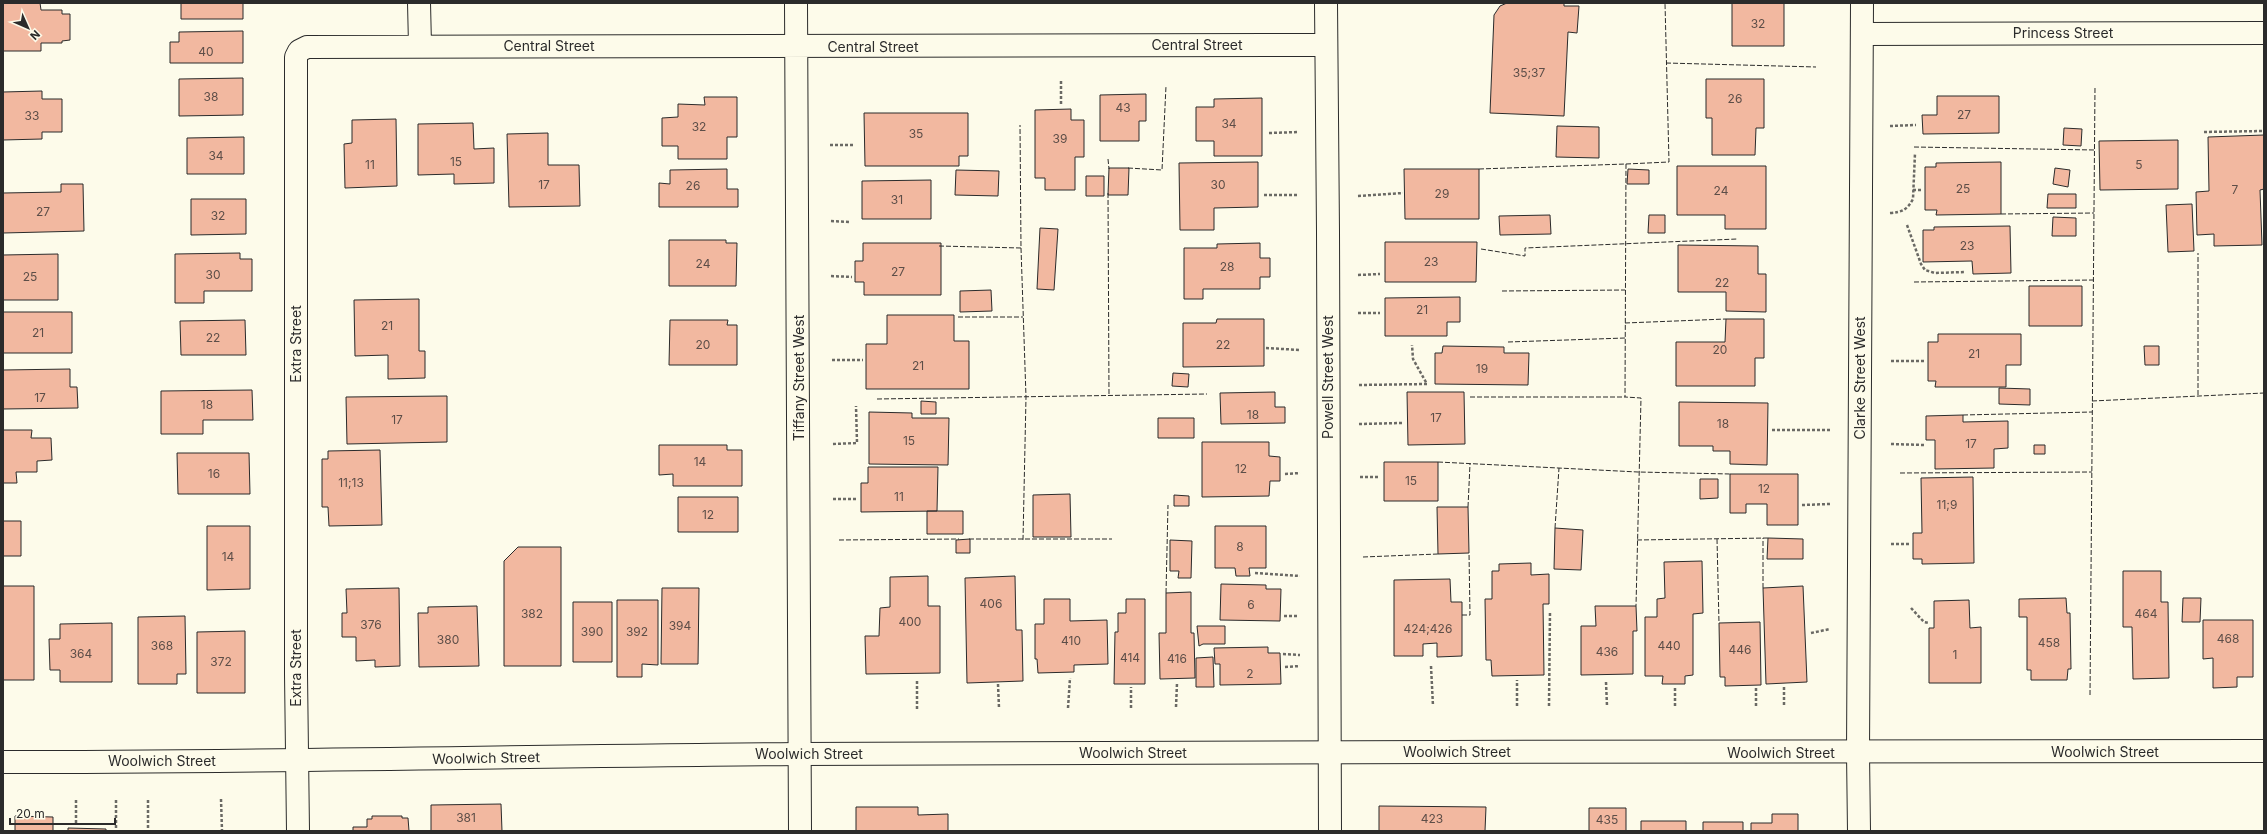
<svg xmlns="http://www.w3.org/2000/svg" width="2267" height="834" font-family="Inter,sans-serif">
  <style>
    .building { fill: #f2b8a0; stroke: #2b2b2b }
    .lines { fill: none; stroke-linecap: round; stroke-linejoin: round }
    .minor-casing { stroke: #2b2b2b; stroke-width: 24 }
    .secondary-casing { stroke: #2b2b2b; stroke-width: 24 }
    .path { stroke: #6a6964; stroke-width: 2.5; stroke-dasharray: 3 2; stroke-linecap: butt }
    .minor { stroke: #fdfbea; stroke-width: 22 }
    .secondary { stroke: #fdfbea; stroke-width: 22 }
    .fence { stroke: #2b2b2b; stroke-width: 1; stroke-dasharray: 5 2; stroke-linecap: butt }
    .labels { text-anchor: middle; stroke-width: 3; stroke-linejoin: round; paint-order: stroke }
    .number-label { font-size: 12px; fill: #5d4e48 }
    .street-label { font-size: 14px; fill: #2b2b2b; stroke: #fdfbea }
  </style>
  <rect width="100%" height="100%" fill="#fdfbea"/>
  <path class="building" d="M3 3H40L41 10H62V14H70V40L62 41V43H41V51H3Z
    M181 3H243V19H181Z
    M1507 3H1564V6H1579L1577 33 1568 32 1564 116 1490 113 1494 15 1500 6Z
    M1732 3H1784V46H1732Z
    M243 31V63H170V42H179V32Z
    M243 78V115L179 116V79Z
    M1706 79H1764V128H1756L1755 155H1712V118H1706Z
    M42 91V99H62V132H42V139L3 140V92Z
    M1146 94V121H1139V141H1100V95Z
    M1937 96H1999V133L1923 134 1922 115H1937Z
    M704 97H737V137H727V159H678V146H662V118L678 117V104L705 105Z
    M1262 98V156H1214V141H1196V107H1214V99Z
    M1071 109V120H1084V157H1075V190H1045V178H1035V110Z
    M864 113H968V156H959V166H865Z
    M396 119 397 186 345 188 344 144 352 143V120Z
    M473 123 474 149 494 148V183L454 184V174L418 175V124Z
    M1557 126 1599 127V158L1556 157Z
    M2064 128 2082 129 2081 146 2063 145Z
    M548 133V165H579L580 206 509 207 507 134Z
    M2264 135V189L2260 190 2262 245 2214 246V234L2197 235 2196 192 2209 191 2208 137Z
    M244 137V174H187V138Z
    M2178 140V189L2100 190 2099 141Z
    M1258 162V207L1214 208V230H1180L1179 163Z
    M2001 162V214L1936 215 1937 210H1925V167H1936V163Z
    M1677 166H1766V229H1725V215H1677Z
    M1109 168H1129L1128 195H1108Z
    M2055 168 2070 170 2068 187 2053 184Z
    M727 169V189H738V207H659V183L670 184V170Z
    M1404 169H1479V219H1405Z
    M1628 169 1649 170V184H1627Z
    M956 170 999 171 998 196 955 195Z
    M1086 176H1104V196H1086Z
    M931 180V219H862V181Z
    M61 184H83L84 231 3 233V193L61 192Z
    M2048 194H2076V208H2047Z
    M191 199H246V234L191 235Z
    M2192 204 2194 251 2168 252 2166 205Z
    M1550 215 1551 234 1500 235 1499 216Z
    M1649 215H1665V233H1648Z
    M2053 217 2076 218V236H2052Z
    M2010 226 2011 273 1973 274 1972 261 1923 262V230H1934V227Z
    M1040 228 1058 229 1054 290 1037 289Z
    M669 240H726V243H737L736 286H669Z
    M1385 242H1477L1476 282H1385Z
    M863 243H941V295H864V282H855V261H863Z
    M1260 243V258H1270V277H1260V289H1203V299H1184V248H1217V244Z
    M1678 245 1758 246V274H1766V312L1726 311V292H1678Z
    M240 253V259H252V291H204V303H175V254Z
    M58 254V300H3V255Z
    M2029 286H2082V326H2029Z
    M991 290 992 311 960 312V291Z
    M1460 297V322H1447V336H1385V298Z
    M419 299V351H425V378L388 379V355L355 356 354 300Z
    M3 312H72V353H3Z
    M887 315H954V341H969V389H866V344H887Z
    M1217 319H1264V366L1183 367V323H1216Z
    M1726 319H1764V358H1755V386H1676V342H1725Z
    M245 320 246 355H181L180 321Z
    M670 320H728L727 325H737V365H669Z
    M1938 334H2021V365H2006V387H1935L1936 381H1928V342H1938Z
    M1443 346 1504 347V353H1529L1528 385 1435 384V353H1442Z
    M2144 346H2159V365H2145Z
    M70 369V387H77L78 408 3 409V370Z
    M1173 373 1189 374 1188 387 1172 386Z
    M1999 388 2030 389V405L1999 404Z
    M252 390 253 420H203V434H161V391Z
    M1275 392V407H1285V423L1221 424 1220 393Z
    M1407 392H1464L1465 444 1408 445Z
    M447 396V442L347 444 346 397Z
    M921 401 936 402V414H921Z
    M1679 402 1768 403 1767 465 1730 464V451H1713V446H1679Z
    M869 412 912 413V418H949L948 465 869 464Z
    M1963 415V422L2008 421V448L1994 449V468L1935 469V440H1926V416Z
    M1158 418H1194V438H1158Z
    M3 430H32L31 438H51L52 460 37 461V472H16L17 483H3Z
    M1202 442H1269V456L1280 457V481H1270L1269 496 1202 497Z
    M659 445H727V450H742V486H673V474L659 475Z
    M2034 445H2045V454H2034Z
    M380 450 382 525 329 526 328 507H322V459H328V451Z
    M177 453H249L250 494H178Z
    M1384 462H1438V501H1384Z
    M868 467H938L937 511 861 512V483H868Z
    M1730 474H1798V525H1767V504H1746V513H1730Z
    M1973 477 1974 563 1922 564V559H1913V533H1922L1921 478Z
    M1700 479H1718V498L1700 499Z
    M1070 494 1071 537H1033V495Z
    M1174 495 1189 496V506H1174Z
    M678 497H738V532H678Z
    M1437 507H1468L1469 553 1438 554Z
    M927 511H963V534H927Z
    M3 521H21V556H3Z
    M207 526H250V589L207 590Z
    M1215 526H1266V568H1249L1250 576H1236L1235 568H1215Z
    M1555 528 1583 530 1581 570 1554 569Z
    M1768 538 1803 539V559H1767Z
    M970 539V553H956V540Z
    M1170 540 1192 541 1191 578H1178L1179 571H1170Z
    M518 547H561V666H504V561Z
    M1702 561 1703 613 1693 614V675L1685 676V684H1662L1663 676H1645V617H1657V599L1665 598 1664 562Z
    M1531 563V575L1549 574V604H1543L1544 675 1492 676 1491 660H1486L1485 599H1492V571H1499V564Z
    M2123 571H2161V602H2168L2169 678 2133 679 2132 627H2123Z
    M928 576V606H940V673L866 674 865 636H879L880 608 890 607V577Z
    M1015 576 1016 630H1022L1023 681 967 683 965 578Z
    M1450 579 1451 602H1462V656L1437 657V643L1423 644V656H1394V580Z
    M1221 584 1266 585V589H1281L1280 621 1220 620Z
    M3 586H34V680H3Z
    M1803 586 1807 682 1766 684 1763 588Z
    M399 588 400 666 375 667V660L356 661V637H342V613H347L346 589Z
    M662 588H699L698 664H661Z
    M1191 592V633H1194L1195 678 1160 679 1159 633H1166V593Z
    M2066 598 2067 613H2070L2071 669H2068L2067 680H2031V670H2027V617H2019V599Z
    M2183 598H2201L2200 622H2182Z
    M1044 599H1070V621L1107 620 1108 664 1074 665V672L1038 673 1037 659H1035V624H1044Z
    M1126 599H1145V684H1114L1115 632H1118V613H1126Z
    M617 600H658V665L642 664V677H617Z
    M1969 600 1970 628 1981 627V683H1929V628H1934V601Z
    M573 602H612V662H573Z
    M477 606 479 666 419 667 418 613H428V607Z
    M1595 606H1636L1637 631H1633V674L1581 675V626H1596Z
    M185 616 186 674H177V684H138V617Z
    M2203 620H2253V677H2237V687L2213 688V658L2203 659Z
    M1760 622 1761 685 1725 686V677H1720L1719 623Z
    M112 623V682H60V670H50L49 639H60V624Z
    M1197 626H1225V644H1203L1199 646Z
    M245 631V693H197V632Z
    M1268 647V653H1280L1281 684 1220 685V664H1215L1214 648Z
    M1213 657 1214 687H1196V658Z
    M501 804 502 831H431V805Z
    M1379 806 1486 807 1485 831H1379Z
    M856 807H918V815L948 814V831H856Z
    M1589 808H1626V831H1589Z
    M1772 814H1798V831H1751V823H1772Z
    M15 816 53 817V831H15Z
    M372 816H402V818H408L409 831H353V827H367V819H372Z
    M1641 821H1686V831H1641Z
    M1703 822H1743V831H1703Z
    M68 828 106 829V831H68Z"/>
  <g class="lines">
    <g class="minor-casing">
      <path id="minor" d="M419 3 420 45
        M796 3 800 831
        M1326 3 1328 232 1330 831
        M1862 34 2264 33
        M298 831 296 674V57L299 51 307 47 1326 45
        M1859 831 1858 753 1862 3"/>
    </g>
    <g class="secondary-casing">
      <path id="secondary" d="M3 762C268 762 533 756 798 754 1287 749 1775 754 2264 751"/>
    </g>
    <path class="path" d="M1061 104V80
      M1890 126 1916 125
      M2204 132 2264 131
      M1269 133 1298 132
      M830 145H855
      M1913 190H1921
      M1264 195H1298
      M1358 196 1403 193
      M1890 213C1902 212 1907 210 1913 199L1915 153
      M831 221 850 222
      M1907 225 1921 264 1925 270 1935 273 1965 272
      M1358 275 1380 274
      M831 276 852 277
      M1358 313H1380
      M1266 348 1300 350
      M832 360H863
      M1891 361H1924
      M1359 385 1427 384 1413 359 1412 345
      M1359 424 1402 423
      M1772 430H1830
      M833 444 857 443 856 406
      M1891 444 1925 445
      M1285 474 1300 473
      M1360 477H1380
      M833 499H857
      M1802 505 1830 504
      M1891 544H1909
      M1255 573 1300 576
      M1911 608 1924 622 1929 623
      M1284 616H1299
      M1811 633 1830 629
      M1283 654 1300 655
      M1431 666 1433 706
      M1285 667 1300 666
      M1606 682 1607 706
      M998 684 999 708
      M1784 687V705
      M1675 688V706
      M1756 688V706
      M1517 706V680
      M1549 706 1550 611
      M1176 707 1177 683
      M1068 708 1070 678
      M1131 708V687
      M917 709V680
      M221 799 222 831
      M76 800V823
      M116 800V831
      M148 800V829"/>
    <use href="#minor" class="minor"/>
    <use href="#secondary" class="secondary"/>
    <path class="fence" d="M1666 63 1816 67
      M1914 147 2095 150
      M1108 159 1109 169
      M1626 164 1669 162 1665 3
      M1128 168 1162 170 1166 86
      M1479 169 1626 164 1625 397 1641 398 1636 606
      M1108 193 1109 395
      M2001 214 2094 213
      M939 246 1021 248 1020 125
      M1021 248 1026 397 1023 540
      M1481 249 1525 256V248L1737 239
      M1914 282 2094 280
      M1502 291 1625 290
      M958 317H1023
      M1625 323 1726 319
      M1508 342 1625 338
      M2198 395V253
      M1470 397H1625
      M877 399 1207 394
      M2092 401 2264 393
      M1963 415 2092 412
      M1438 462 1638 472 1730 474
      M1900 473 2092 472
      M1468 507 1470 464
      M1555 528 1559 468
      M969 539H1112
      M1717 539 1719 623
      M839 540 959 539
      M1637 540 1768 538
      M1363 557 1438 554
      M1763 588V538
      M1166 593 1168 505
      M1462 615H1470L1469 553
      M2090 695 2095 87"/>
  </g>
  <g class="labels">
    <g class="number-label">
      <text x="1758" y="28">32</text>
      <text x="206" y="56">40</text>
      <text x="1529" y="77">35;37</text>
      <text x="211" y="101">38</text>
      <text x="1735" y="103">26</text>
      <text x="1123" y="112">43</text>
      <text x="1964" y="119">27</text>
      <text x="32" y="120">33</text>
      <text x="1229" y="128">34</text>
      <text x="699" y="131">32</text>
      <text x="916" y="138">35</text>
      <text x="1060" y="143">39</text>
      <text x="216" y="160">34</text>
      <text x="456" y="166">15</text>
      <text x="370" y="169">11</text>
      <text x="2139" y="169">5</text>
      <text x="544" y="189">17</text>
      <text x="1218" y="189">30</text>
      <text x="693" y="190">26</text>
      <text x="1963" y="193">25</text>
      <text x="2235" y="194">7</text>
      <text x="1721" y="195">24</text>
      <text x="1442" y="198">29</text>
      <text x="897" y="204">31</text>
      <text x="43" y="216">27</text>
      <text x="218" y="220">32</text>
      <text x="1967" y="250">23</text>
      <text x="1431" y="266">23</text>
      <text x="703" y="268">24</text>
      <text x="1227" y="271">28</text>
      <text x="898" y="276">27</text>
      <text x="213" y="279">30</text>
      <text x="30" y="281">25</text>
      <text x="1722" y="287">22</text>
      <text x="1422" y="314">21</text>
      <text x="387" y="330">21</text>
      <text x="38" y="337">21</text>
      <text x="213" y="342">22</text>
      <text x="703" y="349">20</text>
      <text x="1223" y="349">22</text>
      <text x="1720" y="354">20</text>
      <text x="1974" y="358">21</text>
      <text x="918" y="370">21</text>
      <text x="1482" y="373">19</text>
      <text x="40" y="402">17</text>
      <text x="207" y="409">18</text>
      <text x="1253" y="419">18</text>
      <text x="1436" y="422">17</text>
      <text x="397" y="424">17</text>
      <text x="1723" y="428">18</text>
      <text x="909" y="445">15</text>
      <text x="1971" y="448">17</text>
      <text x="700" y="466">14</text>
      <text x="1241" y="473">12</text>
      <text x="214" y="478">16</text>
      <text x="1411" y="485">15</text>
      <text x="351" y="487">11;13</text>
      <text x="1764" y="493">12</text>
      <text x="899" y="501">11</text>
      <text x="1947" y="509">11;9</text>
      <text x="708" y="519">12</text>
      <text x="1240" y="551">8</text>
      <text x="228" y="561">14</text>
      <text x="991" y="608">406</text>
      <text x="1251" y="609">6</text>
      <text x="532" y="618">382</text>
      <text x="2146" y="618">464</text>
      <text x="910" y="626">400</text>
      <text x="371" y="629">376</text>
      <text x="680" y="630">394</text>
      <text x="1428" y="633">424;426</text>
      <text x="592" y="636">390</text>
      <text x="637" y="636">392</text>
      <text x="2228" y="643">468</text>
      <text x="448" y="644">380</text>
      <text x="1071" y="645">410</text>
      <text x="2049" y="647">458</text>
      <text x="162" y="650">368</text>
      <text x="1669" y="650">440</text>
      <text x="1740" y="654">446</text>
      <text x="1607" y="656">436</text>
      <text x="81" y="658">364</text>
      <text x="1955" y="659">1</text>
      <text x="1130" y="662">414</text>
      <text x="1177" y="663">416</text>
      <text x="221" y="666">372</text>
      <text x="1250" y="678">2</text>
      <text x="466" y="822">381</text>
      <text x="1432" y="823">423</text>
      <text x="1607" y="824">435</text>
    </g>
    <g class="street-label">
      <text x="2063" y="38">Princess Street</text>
      <text x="1197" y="50">Central Street</text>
      <text x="549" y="51">Central Street</text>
      <text x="873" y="52">Central Street</text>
      <text transform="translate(296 344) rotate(-90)" y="5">Extra Street</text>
      <text transform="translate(1328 377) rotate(-90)" y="5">Powell Street West</text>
      <text transform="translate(799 378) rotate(-90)" y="5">Tiffany Street West</text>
      <text transform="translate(1860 378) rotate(-90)" y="5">Clarke Street West</text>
      <text transform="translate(296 668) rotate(-90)" y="5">Extra Street</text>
      <text x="1457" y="757">Woolwich Street</text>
      <text x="2105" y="757">Woolwich Street</text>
      <text x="1133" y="758">Woolwich Street</text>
      <text x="1781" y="758">Woolwich Street</text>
      <text x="809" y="759">Woolwich Street</text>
      <text transform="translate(486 758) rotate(-1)" y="5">Woolwich Street</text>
      <text x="162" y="766">Woolwich Street</text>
    </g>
  </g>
  <rect width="2267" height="834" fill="none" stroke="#2b2b2b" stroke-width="8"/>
  <g transform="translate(28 28) rotate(135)" stroke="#fdfbea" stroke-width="3" paint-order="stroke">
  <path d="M0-3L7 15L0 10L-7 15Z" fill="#2b2b2b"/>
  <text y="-6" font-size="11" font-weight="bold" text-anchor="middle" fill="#2b2b2b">N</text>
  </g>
  <path d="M10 818v6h105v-6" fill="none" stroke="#2b2b2b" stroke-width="2"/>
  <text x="16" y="818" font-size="12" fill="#2b2b2b" stroke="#fdfbea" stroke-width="3" paint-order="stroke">20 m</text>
</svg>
